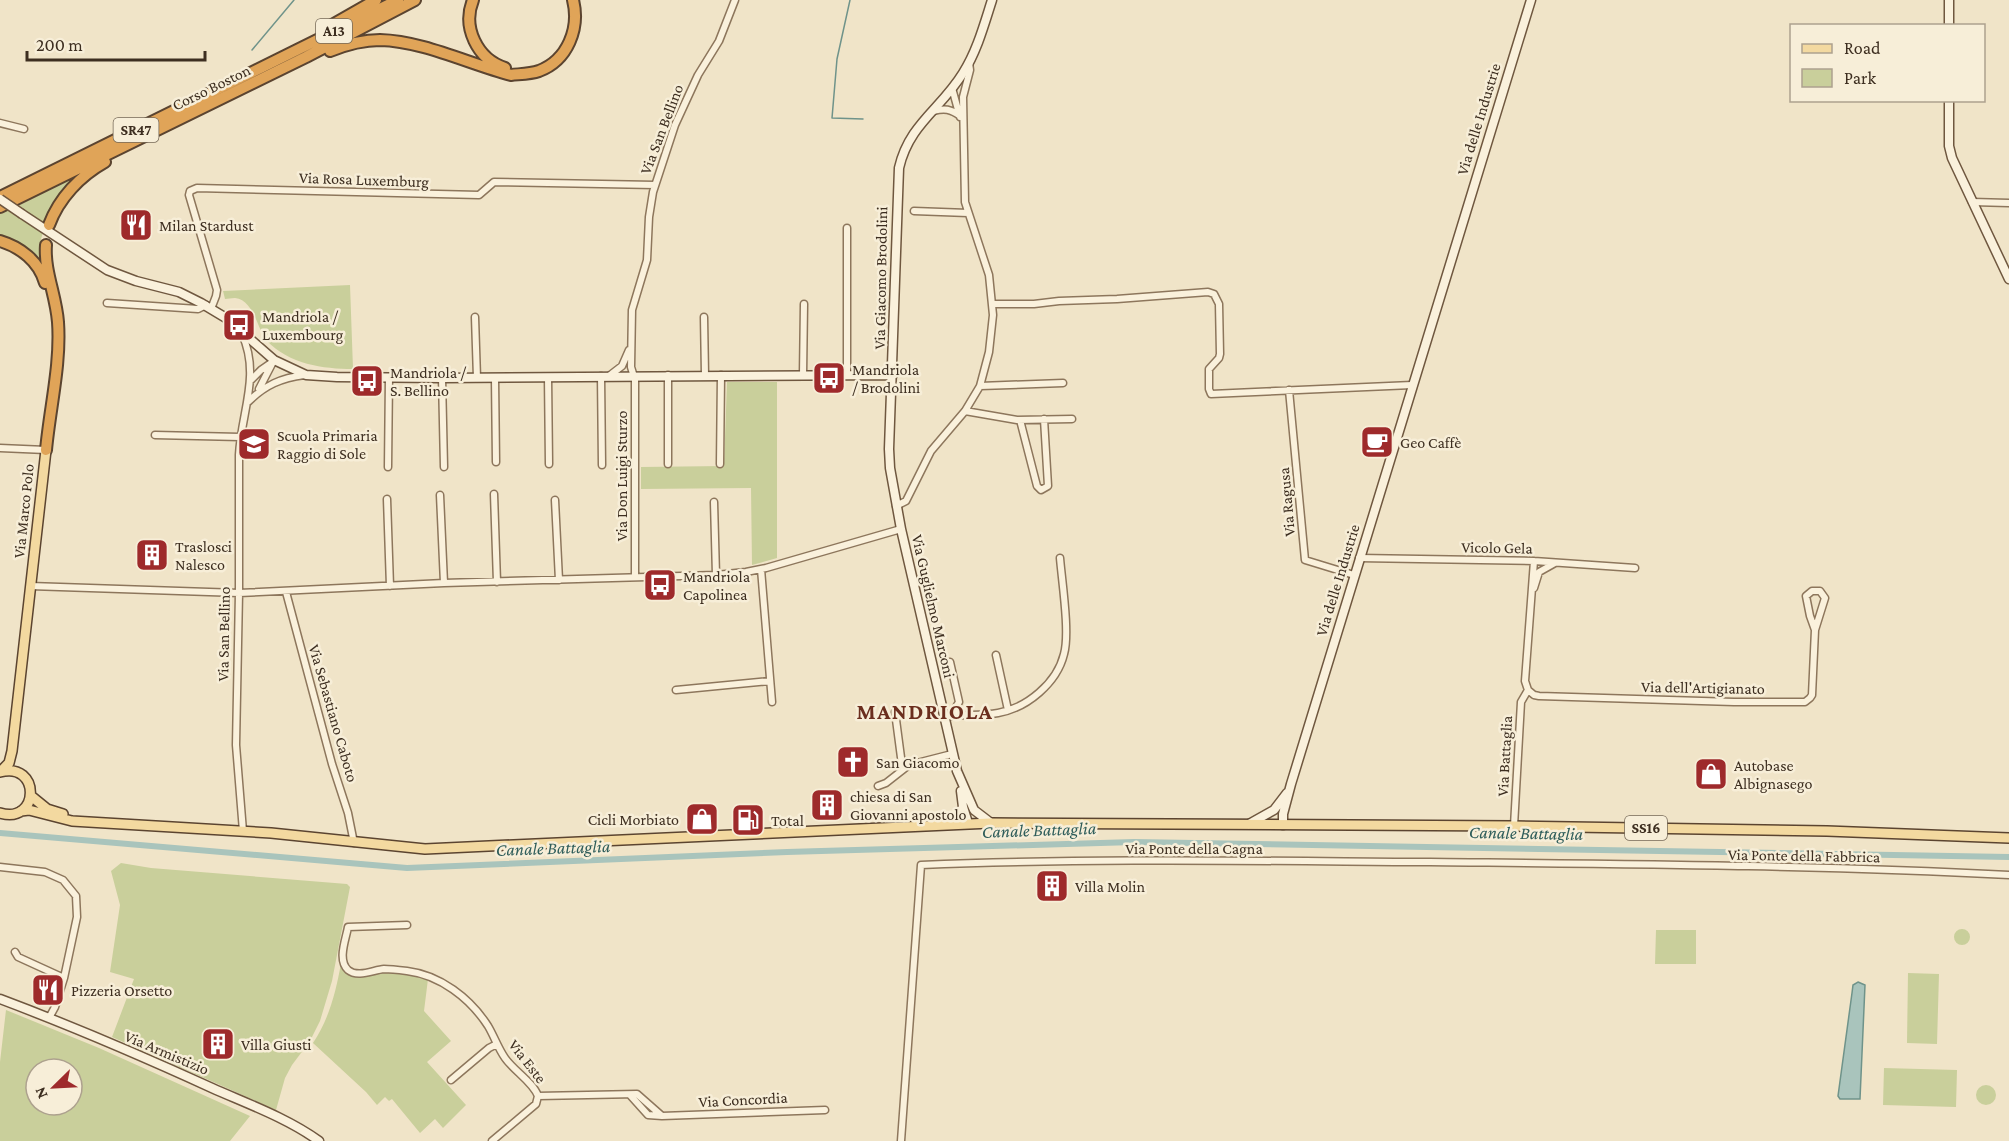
<svg xmlns="http://www.w3.org/2000/svg" width="2009" height="1141" font-family="'Crimson Pro',serif">
  <style>
    .green { fill: #c9cf9b; fill-rule: evenodd }
    .water { fill: #a9c4bc; stroke: #6f938a; stroke-width: 1.5 }
    .lines { fill: none; stroke-linecap: round; stroke-linejoin: round }
    .stream { stroke: #6f938a; stroke-width: 1.5 }
    .canal { stroke: #a9c4bc; stroke-width: 6 }
    .street-casing { stroke: #8d765c; stroke-width: 9 }
    .secondary-casing { stroke: #6f573f; stroke-width: 11 }
    .primary-casing { stroke: #5b4430; stroke-width: 12 }
    .highway-casing { stroke: #5b4430; stroke-width: 14 }
    .street { stroke: #faf1dc; stroke-width: 6 }
    .secondary { stroke: #faf1dc; stroke-width: 8 }
    .primary { stroke: #f3d9a0; stroke-width: 9 }
    .highway { stroke: #e0a458; stroke-width: 10 }
    .secondary-bridge-casing { stroke: #6f573f; stroke-width: 11; stroke-linecap: butt }
    .secondary-bridge { stroke: #faf1dc; stroke-width: 8 }
    .labels { text-anchor: middle; stroke-width: 5; stroke-linejoin: round; paint-order: stroke }
    .shield { fill: #f7eed8; stroke: #756857; stroke-width: 1.5 }
    .shield-label { font-size: 15px; font-weight: bold; fill: #3d2e20 }
    .street-label { font-size: 16px; fill: #3d2e20; stroke: #f7eed8 }
    .poi-label { font-size: 16px; fill: #3d2e20; stroke: #f7eed8; text-anchor: start }
    .water-label { font-size: 18px; font-style: italic; fill: #2f5d5a; stroke: #f7eed8 }
    .district-label { font-size: 22px; font-weight: bold; letter-spacing: 1.5px; fill: #6b2e1e; stroke: #f7eed8 }
  </style>
  <rect width="100%" height="100%" fill="#f0e4c8"/>
  <path class="green" d="M72 179 74 182 48 217 41 239 43 261 38 263 0 239V214Z
    M350 285 353 369C323 369 289 364 267 341 257 329 254 300 235 298 231 298 228 299 225 299L223 291Z
    M727 382H777V558L752 565 751 488 641 489V467L724 466Z
    M121 863 151 868 347 884 350 887 332 981 320 1021 310 1041 292 1065 285 1078 276 1110 112 1037 134 979 110 972 120 905 111 871Z
    M1954 937a8 8 0 1 1 16 0a8 8 0 1 1-16 0Z
    M1656 930H1696V964H1655Z
    M341 963 345 970 404 972 428 979 424 1011 451 1041 427 1062 466 1105 443 1128 435 1119 420 1133 392 1099 389 1101 385 1097 377 1105 366 1092 313 1043C329 1019 336 992 341 963Z
    M1908 973 1939 974 1937 1044 1907 1043Z
    M6 1010 99 1048 250 1116 230 1141H0V1062ZM36 1069H72V1105H36Z
    M1884 1068 1957 1070 1956 1107 1883 1105Z
    M1976 1095a10 10 0 1 1 20 0a10 10 0 1 1-20 0Z"/>
  <path class="water" d="M1858 982 1865 985 1860 1099H1840L1838 1096 1852 993 1853 985Z"/>
  <g class="lines">
    <path class="stream" d="M850 0 837 59 832 118 863 119
      M252 50 294 0"/>
    <path class="canal" d="M0 833 407 868 787 852 1134 842 2009 857"/>
    <g class="street-casing">
      <path id="street" d="M952 88 960 117
        M934 111C944 108 951 109 960 116
        M0 123 24 129
        M1972 202 2009 203
        M914 211 968 213
        M847 228V375
        M107 303 198 309 206 305
        M992 304H1034L1059 301 1117 299 1208 292 1214 294 1219 304 1220 354 1219 358 1209 369V389L1211 394 1412 385
        M211 309 216 296 217 290 189 195 190 191 197 188 479 195 494 182 655 185
        M475 317 477 378
        M704 317 705 375
        M242 334C261 376 241 412 239 455V593L236 745 243 831
        M668 375V464
        M803 375 804 304
        M601 376 602 465
        M609 376 622 366 629 350
        M548 377 549 464
        M442 378 444 467
        M495 378 496 462
        M250 381 261 370 274 361
        M980 386 1063 383
        M259 389 274 360
        M1289 390 1305 560 1354 575
        M248 402C265 385 281 378 305 375
        M965 411 1017 420 1072 419
        M1020 420 1037 486 1041 490 1048 486 1044 419
        M155 435 240 437
        M0 448 46 450
        M720 464 721 375
        M388 467 389 377
        M494 494 497 582
        M440 495 444 583
        M387 499 390 586
        M555 500 559 580
        M714 502 716 575
        M896 506 906 501 931 451 965 411 980 386 989 352 993 315 989 275 965 202 963 97 970 70 969 62
        M1359 558 1534 561 1635 568
        M761 569 772 702
        M635 577V380L631 367 632 310 647 260 649 217 653 192 675 125 698 75 719 41 735 0
        M30 586 239 593 444 583 716 575 746 572 766 568 901 529
        M1534 588 1539 572 1555 563
        M286 592 332 764 348 813 354 843
        M996 655 1008 710
        M950 662 959 702 956 707 957 716
        M676 690 770 681
        M1528 690 1534 695 1539 696 1734 702H1805L1810 698 1812 695 1815 630 1825 598 1820 591H1812L1806 596 1810 616 1815 630
        M1528 690 1525 681 1534 561
        M895 712 902 765 905 768
        M944 717C962 714 980 716 998 713 1027 708 1057 683 1064 654 1070 633 1062 582 1060 558
        M878 786 886 783 909 765 952 754
        M1514 826 1521 702 1528 690
        M0 867 45 872 63 880 76 896 77 917 64 978 55 1007 49 1018
        M407 925 348 927C346 939 337 960 348 970 358 978 373 970 384 969 391 969 399 970 407 971 440 975 470 998 488 1026 494 1036 498 1048 505 1058 514 1071 533 1082 538 1096
        M15 952 18 957 64 978
        M451 1080 489 1048 497 1044
        M630 1095 648 1115 662 1116
        M538 1096 637 1094 662 1116 825 1110
        M492 1141 536 1104 538 1096
        M901 1141 921 865C1091 858 1260 861 1430 862 1623 864 1816 865 2009 875"/>
    </g>
    <g class="secondary-casing">
      <path id="secondary" d="M1949 0V26
        M1949 100V146L1952 158 2009 279
        M22 214 107 270 136 281 179 292 201 303 226 318 274 360 306 375 337 377 442 378 893 375
        M961 791 963 807 968 823
        M991 823 974 810 957 771 901 529 890 468 889 449 899 168C909 124 941 109 963 73 977 51 984 25 992 0
        M949 824 957 817 963 807
        M1249 824 1274 810 1287 793
        M1283 825V814L1291 784 1531 0
        M0 999C72 1026 142 1056 212 1088 248 1104 287 1118 319 1141"/>
    </g>
    <g class="primary-casing">
      <path id="primary" d="M0 772 9 763 12 751 46 450
        M0 772C41 761 40 825 0 813
        M31 796 47 809 63 814
        M21 811 29 810 72 821 271 833 425 849 991 823 1514 826 1827 831 2009 838"/>
    </g>
    <g class="highway-casing">
      <path id="highway" d="M473 0C462 27 477 59 505 68
        M332 25 376 0
        M330 51C345 45 363 40 380 40 423 41 469 64 511 75 520 74 530 74 539 71 568 60 580 28 573 0
        M0 197 398 0
        M0 207 306 57 415 0
        M49 225C59 198 80 176 105 162
        M0 241C20 247 39 261 45 283
        M46 450C50 407 61 364 58 322 56 295 44 271 46 245"/>
    </g>
    <use href="#street" class="street"/>
    <use href="#secondary" class="secondary"/>
    <use href="#primary" class="primary"/>
    <use href="#highway" class="highway"/>
    <g class="secondary-bridge-casing">
      <path id="secondary-bridge" d="M0 199 22 214"/>
    </g>
    <use href="#secondary-bridge" class="secondary-bridge"/>
  </g>
  <defs>
    <g id="restaurant-square" transform="scale(1.725)"><rect x="-9" y="-9" width="18" height="18" rx="4" fill="#9e2a2b" stroke="#f7eed8"/><path d="M-5-6h1v4h1v-4h1v4h1v-4h1v5L-1.5 .5V6h-2V.5L-5-1ZM5-6V6H3V1.5H1.5Q1.5-4 5-6Z" fill="#fff"/></g>
    <g id="bus-square" transform="scale(1.725)"><rect x="-9" y="-9" width="18" height="18" rx="4" fill="#9e2a2b" stroke="#f7eed8"/><path d="M-5-6H5V4H4V6H2V4H-2V6H-4V4H-5ZM-3.5-4V0h7V-4ZM-3.5 1.2v1.5H-2V1.2ZM2 1.2v1.5H3.5V1.2Z" fill="#fff"/></g>
    <g id="cafe-square" transform="scale(1.725)"><rect x="-9" y="-9" width="18" height="18" rx="4" fill="#9e2a2b" stroke="#f7eed8"/><path d="M-5.5-4.5H6V0H3Q3 3.5 0 3.5H-2.5Q-5.5 3.5-5.5 0ZM3-3.2v2h1.7v-2ZM-6 4.5H4V6H-6Z" fill="#fff"/></g>
    <g id="school-square" transform="scale(1.725)"><rect x="-9" y="-9" width="18" height="18" rx="4" fill="#9e2a2b" stroke="#f7eed8"/><path d="M0-5L7-2L0 1L-7-2ZM-4 1L0 2.5L4 1V4Q0 6-4 4Z" fill="#fff"/></g>
    <g id="building-square" transform="scale(1.725)"><rect x="-9" y="-9" width="18" height="18" rx="4" fill="#9e2a2b" stroke="#f7eed8"/><path d="M-4-6H4V6H1V3H-1V6H-4ZM-2.5-4.3h1.7v1.8h-1.7ZM.8-4.3h1.7v1.8H.8ZM-2.5-1h1.7V.8h-1.7ZM.8-1h1.7V.8H.8Z" fill="#fff"/></g>
    <g id="church-square" transform="scale(1.725)"><rect x="-9" y="-9" width="18" height="18" rx="4" fill="#9e2a2b" stroke="#f7eed8"/><path d="M-1.2-6h2.4v3.5h3.3v2.4h-3.3V6h-2.4V-.1h-3.3v-2.4h3.3Z" fill="#fff"/></g>
    <g id="shop-square" transform="scale(1.725)"><rect x="-9" y="-9" width="18" height="18" rx="4" fill="#9e2a2b" stroke="#f7eed8"/><path d="M-5-2.5h2.3a2.7 3.5 0 0 1 5.4 0H5L5.5 6h-11ZM-1.5-2.5h3a1.5 2.3 0 0 0-3 0Z" fill="#fff"/></g>
    <g id="fuel-square" transform="scale(1.725)"><rect x="-9" y="-9" width="18" height="18" rx="4" fill="#9e2a2b" stroke="#f7eed8"/><path d="M-5.5-6h7V0h2V4h1.3V-2.5L3-4.5l.8-.8L6-3V5H2.5V1h-1V6h-7ZM-4.2-4.7v3.2H.2V-4.7Z" fill="#fff"/></g>
  </defs>
  <g fill-rule="evenodd">
    <use href="#restaurant-square" x="136" y="225"/>
    <use href="#bus-square" x="239" y="325"/>
    <use href="#bus-square" x="829" y="378"/>
    <use href="#bus-square" x="367" y="381"/>
    <use href="#cafe-square" x="1377" y="442"/>
    <use href="#school-square" x="254" y="444"/>
    <use href="#building-square" x="152" y="555"/>
    <use href="#bus-square" x="660" y="585"/>
    <use href="#church-square" x="853" y="762"/>
    <use href="#shop-square" x="1711" y="774"/>
    <use href="#building-square" x="827" y="805"/>
    <use href="#shop-square" x="702" y="819"/>
    <use href="#fuel-square" x="748" y="820"/>
    <use href="#building-square" x="1052" y="886"/>
    <use href="#restaurant-square" x="48" y="990"/>
    <use href="#building-square" x="218" y="1044"/>
  </g>
  <g class="labels">
    <g class="shield">
      <rect x="316" y="19" width="36" height="24" rx="4.5"/>
      <rect x="113.5" y="118" width="45" height="24" rx="4.5"/>
      <rect x="1625" y="816" width="42" height="24" rx="4.5"/>
    </g>
    <g class="shield-label">
      <text x="334" y="36">A13</text>
      <text x="136" y="135">SR47</text>
      <text x="1646" y="833">SS16</text>
    </g>
    <g class="street-label">
      <text transform="translate(211 87) rotate(-26)" y="6">Corso Boston</text>
      <text transform="translate(1478 119) rotate(-73)" y="6">Via delle Industrie</text>
      <text transform="translate(661 129) rotate(-69)" y="6">Via San Bellino</text>
      <text transform="translate(364 179) rotate(2)" y="6">Via Rosa Luxemburg</text>
      <text transform="translate(880 278) rotate(-89)" y="6">Via Giacomo Brodolini</text>
      <text transform="translate(621 476) rotate(-90)" y="6">Via Don Luigi Sturzo</text>
      <text transform="translate(1286 502) rotate(-95)" y="6">Via Ragusa</text>
      <text transform="translate(23 511) rotate(-84)" y="6">Via Marco Polo</text>
      <text transform="translate(1497 547) rotate(1)" y="6">Vicolo Gela</text>
      <text transform="translate(1337 580) rotate(-73)" y="6">Via delle Industrie</text>
      <text transform="translate(934 606) rotate(77)" y="6">Via Guglielmo Marconi</text>
      <text transform="translate(223 634) rotate(-89)" y="6">Via San Bellino</text>
      <text transform="translate(1703 687) rotate(1)" y="6">Via dell'Artigianato</text>
      <text transform="translate(334 713) rotate(74)" y="6">Via Sebastiano Caboto</text>
      <text transform="translate(1504 756) rotate(-87)" y="6">Via Battaglia</text>
      <text x="1194" y="854">Via Ponte della Cagna</text>
      <text transform="translate(1804 855) rotate(1)" y="6">Via Ponte della Fabbrica</text>
      <text transform="translate(167 1052) rotate(23)" y="6">Via Armistizio</text>
      <text transform="translate(528 1061) rotate(52)" y="6">Via Este</text>
      <text transform="translate(743 1099) rotate(-3)" y="6">Via Concordia</text>
    </g>
    <g class="poi-label">
      <text x="159" y="231">Milan Stardust</text>
      <text x="262" y="322">Mandriola /<tspan x="262" dy="18">Luxembourg</tspan></text>
      <text x="852" y="375">Mandriola<tspan x="852" dy="18">/ Brodolini</tspan></text>
      <text x="390" y="378">Mandriola /<tspan x="390" dy="18">S. Bellino</tspan></text>
      <text x="277" y="441">Scuola Primaria<tspan x="277" dy="18">Raggio di Sole</tspan></text>
      <text x="1400" y="448">Geo Caffè</text>
      <text x="175" y="552">Traslosci<tspan x="175" dy="18">Nalesco</tspan></text>
      <text x="683" y="582">Mandriola<tspan x="683" dy="18">Capolinea</tspan></text>
      <text x="876" y="768">San Giacomo</text>
      <text x="1734" y="771">Autobase<tspan x="1734" dy="18">Albignasego</tspan></text>
      <text x="850" y="802">chiesa di San<tspan x="850" dy="18">Giovanni apostolo</tspan></text>
      <text x="679" y="825" text-anchor="end">Cicli Morbiato</text>
      <text x="771" y="826">Total</text>
      <text x="1075" y="892">Villa Molin</text>
      <text x="71" y="996">Pizzeria Orsetto</text>
      <text x="241" y="1050">Villa Giusti</text>
    </g>
    <g class="water-label">
      <text transform="translate(1039 830) rotate(-2)" y="6">Canale Battaglia</text>
      <text transform="translate(1526 833) rotate(1)" y="6">Canale Battaglia</text>
      <text transform="translate(553 848) rotate(-2)" y="6">Canale Battaglia</text>
    </g>
    <g class="district-label">
      <text x="925" y="719">MANDRIOLA</text>
    </g>
  </g>
  <rect x="1790" y="24" width="195" height="78" fill="#f7eed8" stroke="#ada18e" stroke-width="1.5"/>
  <rect x="1802" y="44" width="30" height="9" fill="#f3d9a0" stroke="#ada18e" stroke-width="1.5"/>
  <text x="1844" y="54" font-size="18" fill="#3d2e20">Road</text>
  <rect x="1802" y="69" width="30" height="18" fill="#c9cf9b" stroke="#ada18e" stroke-width="1.5"/>
  <text x="1844" y="84" font-size="18" fill="#3d2e20">Park</text>
  <g transform="translate(54 1087) rotate(246)"><circle r="28" fill="#f7eed8" stroke="#ada18e" stroke-width="1.5"/>
  <path d="M0-4.5L10 22L0 15L-10 22Z" fill="#9e2a2b"/>
  <text y="-9" font-size="16" font-weight="bold" text-anchor="middle" fill="#3d2e20">N</text>
  </g>
  <path d="M27 51v9h178v-9" fill="none" stroke="#3d2e20" stroke-width="3"/>
  <text x="36" y="51" font-size="18" fill="#3d2e20" stroke="#f7eed8" stroke-width="4.5" paint-order="stroke">200 m</text>
</svg>
